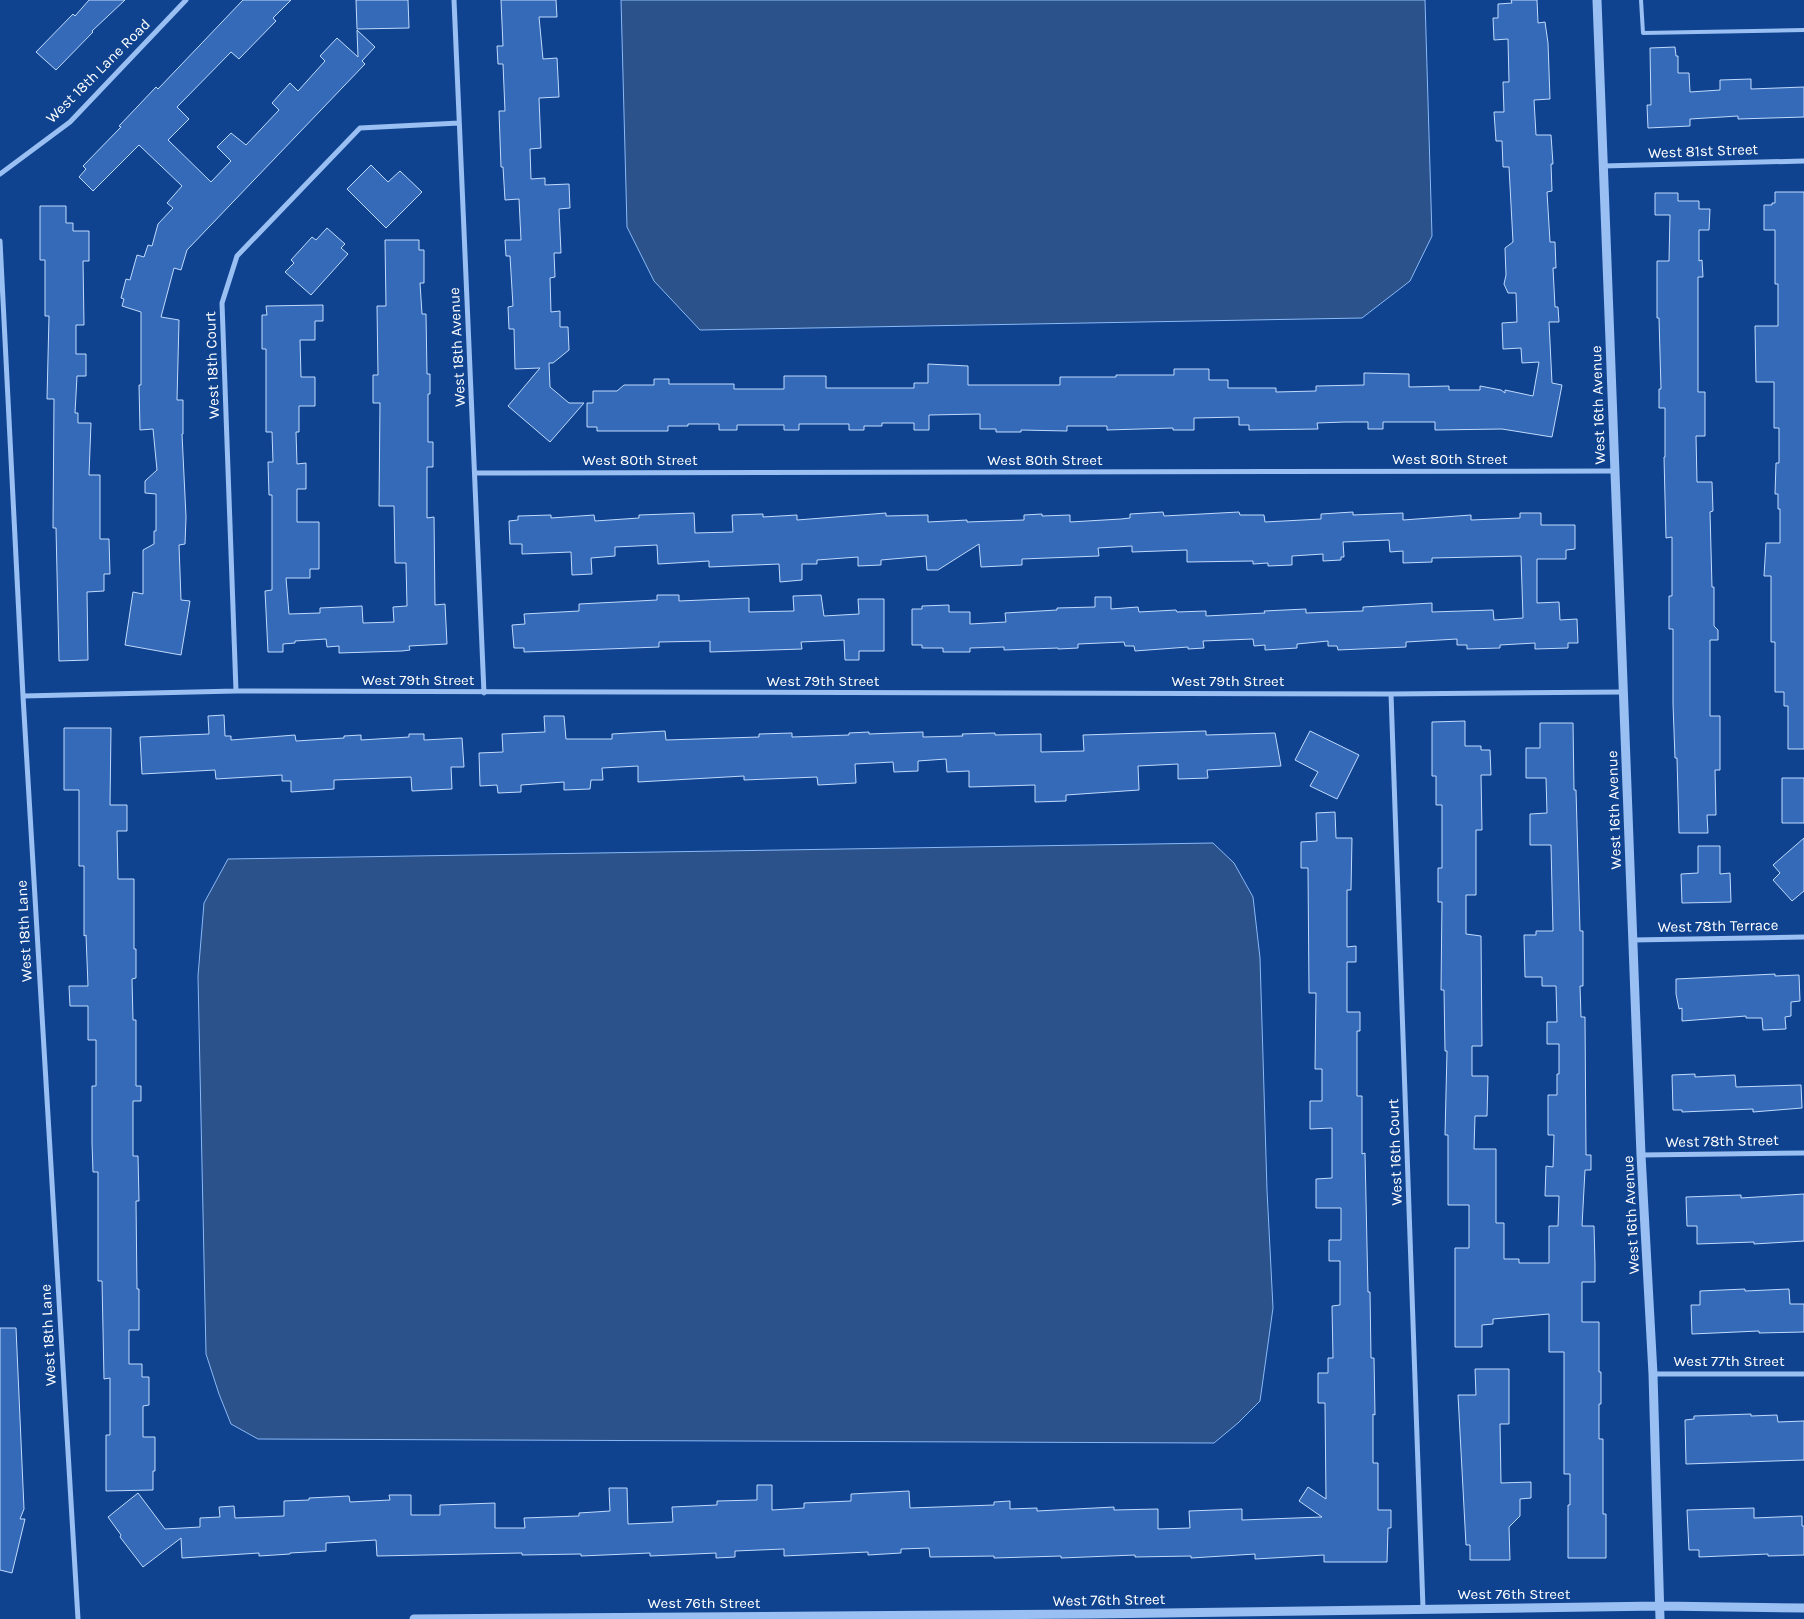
<svg xmlns="http://www.w3.org/2000/svg" width="1804" height="1619" font-family="Karla,sans-serif">
  <style>
    .water { fill: #2b528a; stroke: #8ab9f7 }
    .building { fill: #346ab7; stroke: #c0dafe }
    .lines { fill: none; stroke-linecap: round; stroke-linejoin: round }
    .service { stroke: #99bff3; stroke-width: 4 }
    .minor { stroke: #99bff3; stroke-width: 5 }
    .tertiary { stroke: #99bff3; stroke-width: 9 }
    .labels { text-anchor: middle; stroke-width: 4; stroke-linejoin: round; paint-order: stroke }
    .street-label { font-size: 15px; fill: #fff; stroke: #10438f }
  </style>
  <rect width="100%" height="100%" fill="#10438f"/>
  <path class="water" d="M621 0H1425L1432 236 1410 281 1362 318 700 330 654 281 627 227Z
    M1213 843 1234 863 1253 897 1260 958 1267 1190 1273 1308 1260 1401 1238 1423 1214 1443 258 1439 231 1424 219 1394 206 1354 198 976 204 903 228 859Z"/>
  <path class="building" d="M89 0H125L92 31 93 32 56 70 36 52 73 14 75 16Z
    M243 0H291L273 18 276 21 239 59 231 52 177 107 189 119 168 140 211 182 231 161 217 147 231 133 246 145 279 110 272 103 290 83 298 91 325 61 320 56 337 38 358 57 357 30 375 47 362 61 365 64 187 250 181 270 174 268 161 317 179 320 177 400H183V434H182L186 517 185 544 179 545 181 600 190 601 181 655 125 645 133 592 143 594V550L154 544V531H156V494L145 493V481L157 470 153 429 140 430 139 385H141V312L122 306 124 299 121 298 126 279 130 280 137 255 144 257 148 245 152 246 158 224 173 208 167 203 182 186 139 145 93 191 79 177 86 169 83 166 121 127 119 126 156 87 158 89Z
    M356 0H408L409 28 357 29Z
    M501 0H556L557 17H539L543 59 557 58 559 97 539 98 541 148 530 149 531 179 545 178V185L569 184 570 208 559 209 561 253H554L555 277 550 278 551 312 560 311V327H568L569 350 553 363H549L550 387 569 403H584L550 442 508 406 540 368 515 369 514 329H509L508 307 513 306 510 256H506L505 240H521L519 199 505 200 503 167H501L499 111H505L503 64H498L497 46H503Z
    M1511 0H1537L1538 23 1545 22 1548 43 1550 99 1534 100 1536 135H1551L1553 164H1551L1552 191 1547 192 1550 242H1555L1556 268H1553L1555 307H1558L1559 322H1549L1552 383 1562 385 1552 437 1502 429 1435 430V422H1383V429H1368V422H1345L1317 423 1318 429 1249 430V425H1239V417L1194 418V430H1173V428L1107 430V426H1067V431L1021 430V432H996V429H980V414L929 415V430H914V423H882V426H864V430H849V424H799V430H784V425H737V430H719V424H688V426H668V431H597V427H587V403H593V391H617L624 385H654V379H669V384H734V389H784V376H826V388H914V383H928V364L968 366V385H1060V377H1116V375H1174V369H1209V380H1228V388H1276V392L1316 391V386L1364 385V373L1409 374V387L1449 386V390H1480V386L1501 390 1505 393V390L1533 396 1539 362 1522 363 1521 348 1503 349 1502 323 1517 322 1516 293H1508L1504 284 1506 275 1505 248 1513 242 1509 167H1503L1502 141H1496L1494 112H1504L1503 82H1509L1508 39 1494 40 1493 18H1498V4L1512 3Z
    M1675 47 1676 56H1678V73H1689L1690 92 1720 90V80L1751 79V89L1804 87V117L1738 119V116L1690 119V126L1648 128 1647 105H1651L1650 48Z
    M371 165 388 182 400 171 422 192 386 228 347 189Z
    M1775 192H1804V749H1788V706H1784V692H1775V642H1771V576H1764L1766 543H1780V509H1778V494H1775L1776 463H1779V428H1774V382H1756L1755 326H1778V284H1775V230H1764V205H1772V203H1775Z
    M1655 193H1678V201H1699V209H1710L1709 230H1699V261L1702 260 1703 277H1698V392H1705V436H1696L1697 482H1712L1713 511 1710 512 1712 587H1714V626L1718 630V640H1710V716H1720V770H1715L1716 815H1707L1708 833H1679L1677 758H1675L1673 704V629H1669V596H1672V537L1666 538 1664 457H1665V408H1659V389H1661L1659 318H1657V261H1669L1670 215H1655Z
    M40 206H66V223H73V231H89V261H83L84 325H76V354H86V376H77L75 413H78V423H91L89 475H100V539H109L110 574H104V591L87 592 88 660 59 661 56 528H53L54 399H47L49 316H45V260H40Z
    M327 228 345 244 341 248 348 254 311 295 285 272 294 263 291 260 312 237 316 240Z
    M385 240H419V250H424V283H420L422 314H426L427 374H430V394H428V442H433V467H427V518L434 517 435 605 445 604 447 644 409 646 410 650 402 651 339 653V646L327 647 326 639 295 641V643L283 644V652H268L265 591 272 590V495H269L268 462H273L272 432H266V349H262V315H267L266 306 323 305V321H315V340H300L301 377H315V406H299V432H296L297 464 306 463V489H297V522H319V569H310V578H286L289 614 320 613V608L362 606 363 623 394 622 393 607 407 606 406 563H395L394 506H379L380 403H373V375H378L377 306H386Z
    M1163 512 1164 516 1239 512 1240 515H1264L1265 522 1321 519V514L1353 512V515L1403 513V520L1471 515V520L1520 518V513H1541V525H1575V549L1566 550V559H1537V603L1559 602 1560 620 1577 619 1578 643H1568V648L1535 649V643L1500 645V648L1467 649V645H1457V639L1406 642V647L1338 650 1337 646H1328V641L1297 644V648L1265 650V645L1254 646 1253 639 1203 641 1204 648 1188 649V647L1135 651 1134 646H1125L1124 642 1078 644V648L1058 649V648L1004 650V647L970 648V652H943V648H922V645H912V609H922V606L949 605V612H970V624L1006 622 1005 613 1057 610V608L1095 607V597H1111V609L1138 607 1139 612 1176 610 1177 612 1206 611V616L1265 613 1264 611 1306 609V613L1363 611V607L1432 603V612L1493 610 1494 620 1523 618 1521 556 1432 558V562L1403 563V551L1390 552 1389 540 1343 542 1344 557H1341V560L1323 561V554L1292 556V565L1268 566V563L1253 564V561L1187 562V550L1132 552V546L1098 548 1099 556 1022 559V565L981 567 979 544 938 570H927L926 556 881 560V565L858 566V557L817 560V564H802V580L780 582 779 564 709 567V561L658 564 657 545 615 547V556L591 558 592 574 572 575 571 552 522 554V544H510L509 521 518 520V516L551 515V518L594 515 595 521 639 518V515L694 513 695 533 733 532 732 515 763 514V517L797 515V520L886 513V516L928 515V522L967 520V522L1024 520V515L1042 514V516L1070 515V522L1121 519 1130 518V514Z
    M657 595H679V601L749 598V612L794 611 793 596 821 595 824 616 859 614 858 599H884V651H859V660H845L844 640 801 642 802 649 710 652V641L659 642V647L581 650 524 652V648H514L512 625 525 624 524 614 579 611V604L657 600Z
    M224 715 225 736H231V740L295 735 296 741 344 738V736L361 735V740L409 737V734H424V740L462 738 464 767H451L452 789 412 791 411 777 334 780V789L291 792V781H282V775L216 779 215 770 142 774 140 737 209 734 208 716Z
    M544 716H564L566 739H612V734L665 731 666 740 759 737V734L792 733V737L849 735V733L869 732V734L923 732V737L963 736 962 734 995 733V735L1041 734V752L1084 751 1083 735 1206 731V735L1275 733 1281 766 1207 770 1208 778 1178 779V764L1138 766 1139 790 1066 795V801L1035 802V785L969 787V771L947 772 946 759 918 761V771L894 772 893 762 855 764 856 783 818 785 817 777 744 780V776L638 782V766L602 768 603 780H591L590 789 564 790V782L521 785V792L498 793 497 785 480 786 479 753 503 752 502 734 545 732Z
    M1465 721V746H1481V750H1490L1491 775H1481L1482 830H1476V895H1466V934L1481 936 1482 1046H1472V1076H1488L1487 1116H1475L1474 1149H1496V1223H1504V1259H1519V1263H1549V1226H1558L1559 1196H1545L1546 1166 1553 1167 1554 1135H1548V1095H1557V1074H1559V1044H1547V1022H1557L1556 986H1542V977H1525L1524 935H1536V931H1553L1551 845H1530V814L1547 813 1546 778H1526V748H1540V723H1573L1574 790H1576L1580 931H1583V986H1580L1581 1017H1585L1586 1155H1591V1170H1585L1582 1226H1594L1595 1264V1282H1582V1322H1599V1372H1601V1404H1599V1439H1603V1514H1606V1558H1568V1505H1570V1474H1564V1352H1549V1314L1493 1319V1324L1482 1325V1347H1455V1248H1469V1205H1448V1135H1445L1447 1051H1445L1444 990H1441L1442 902H1438V868H1442V805H1436V776H1432V722Z
    M64 728H111L110 805H127V831H117L118 879H134V949H136V978L132 979 133 1020H136V1086H141V1101H133V1156H138L139 1201H136L137 1289H139V1330H129V1364H142V1377H149V1405L143 1406V1437H155V1471H153V1490L106 1491V1435H110V1378L104 1379 102 1281H98V1172H93L92 1143V1086H96V1040H88V1006H70L69 986H88L86 935 84 936V866H79V790H64Z
    M1310 731 1359 755 1337 799 1310 786 1318 772 1295 760Z
    M1782 778H1804V823H1782Z
    M1335 812 1336 838H1352L1351 890H1347V947L1356 946V962H1347V1012H1360V1031H1357V1096H1362V1154L1365 1153 1368 1292H1370L1371 1358H1374L1375 1415 1373 1414V1463H1378V1510H1391V1528H1388L1387 1562H1324V1555L1255 1559V1554L1191 1558V1556L1135 1557V1555L1061 1558V1556L994 1558V1556L930 1557 929 1548 901 1549V1553L868 1555V1552L784 1556V1549L735 1551V1557L716 1558V1553L650 1556V1553L581 1556V1554L522 1555V1553L377 1556 376 1540 326 1543V1551L290 1553V1554L259 1556V1553L182 1558 181 1538 143 1567 120 1537 121 1535 108 1517 138 1493 165 1529 200 1527V1518L220 1517 219 1507 234 1506 235 1518 284 1516V1501L309 1500V1498L349 1496 350 1502 390 1500 389 1495H411V1515H440V1505L495 1503V1528H525L524 1518 579 1516V1513L610 1511 609 1488H627L628 1524 673 1522 672 1507 717 1505V1501L757 1500V1485H772V1510L804 1508V1503L851 1501V1494L909 1491 910 1508 994 1505V1502L1010 1501V1509L1037 1508V1511L1114 1507V1510L1158 1509V1529L1190 1528 1189 1511 1242 1509V1520L1322 1517 1299 1501 1308 1487 1326 1499 1325 1403H1318V1373H1328V1358H1333L1332 1306 1340 1305V1261H1329V1240H1341V1208H1316V1179L1332 1178V1128L1310 1129V1101H1322V1069H1315L1316 993H1309L1308 868H1301V842L1317 841 1316 813Z
    M1804 838V891L1792 901 1773 880 1780 873 1773 865Z
    M1698 846H1720V874L1730 873 1731 902 1682 903 1681 874 1698 873Z
    M1775 974V976L1799 975 1800 1001 1791 1002V1016L1785 1017 1786 1029 1763 1030 1762 1018H1746V1016L1682 1021V1008L1679 1009 1676 994V979Z
    M1695 1074V1077L1735 1075 1736 1087 1801 1085 1802 1108 1753 1112V1109L1682 1112V1110H1673L1672 1075Z
    M1804 1194V1241L1754 1244V1242L1697 1244V1226H1687L1686 1197 1741 1195V1198Z
    M1745 1289V1291L1789 1289 1790 1304H1804V1332L1759 1333V1331L1692 1334 1691 1305H1700V1291Z
    M0 1328H16L24 1509 20 1519H25L12 1573 0 1570Z
    M1475 1369H1509V1424H1500L1501 1483 1531 1482V1498L1520 1499V1516L1509 1527 1510 1560H1470V1545H1466L1458 1395H1476Z
    M1751 1414V1416L1777 1415 1778 1422 1804 1421V1460L1686 1464 1685 1420 1694 1419V1416Z
    M1754 1508V1518L1802 1516V1526H1804V1555L1768 1556V1554L1699 1557V1550H1689L1687 1510Z"/>
  <g class="lines">
    <path class="service" d="M1641 0 1643 33 1804 30"/>
    <path class="minor" d="M454 0 484 693
      M1603 166 1804 161
      M0 174 70 122 186 0
      M0 241 23 696 78 1619
      M475 473 1614 471
      M236 691 222 303 237 256 360 128 459 123
      M1391 694 1423 1608
      M23 696 236 691 1391 694 1623 692
      M1633 940 1804 937
      M1641 1155 1804 1153
      M1653 1374H1804"/>
    <path class="tertiary" d="M1597 0 1641 1155 1653 1374 1660 1619
      M414 1619 1091 1614 1660 1606 1804 1608"/>
  </g>
  <g class="labels">
    <g class="street-label">
      <text transform="translate(98 71) rotate(-45)" y="5">West 18th Lane Road</text>
      <text transform="translate(1703 151) rotate(-2)" y="5">West 81st Street</text>
      <text transform="translate(457 347) rotate(-93)" y="5">West 18th Avenue</text>
      <text transform="translate(212 365) rotate(-92)" y="5">West 18th Court</text>
      <text transform="translate(1598 405) rotate(-92)" y="5">West 16th Avenue</text>
      <text x="1450" y="464">West 80th Street</text>
      <text x="640" y="465">West 80th Street</text>
      <text x="1045" y="465">West 80th Street</text>
      <text x="418" y="685">West 79th Street</text>
      <text x="823" y="686">West 79th Street</text>
      <text x="1228" y="686">West 79th Street</text>
      <text transform="translate(1614 810) rotate(-92)" y="5">West 16th Avenue</text>
      <text transform="translate(1718 926) rotate(-1)" y="5">West 78th Terrace</text>
      <text transform="translate(24 931) rotate(-93)" y="5">West 18th Lane</text>
      <text transform="translate(1722 1141) rotate(-1)" y="5">West 78th Street</text>
      <text transform="translate(1395 1152) rotate(-92)" y="5">West 16th Court</text>
      <text transform="translate(1631 1215) rotate(-93)" y="5">West 16th Avenue</text>
      <text transform="translate(48 1335) rotate(-93)" y="5">West 18th Lane</text>
      <text x="1729" y="1366">West 77th Street</text>
      <text x="1514" y="1599">West 76th Street</text>
      <text transform="translate(1109 1600) rotate(-1)" y="5">West 76th Street</text>
      <text x="704" y="1608">West 76th Street</text>
    </g>
  </g>
</svg>
